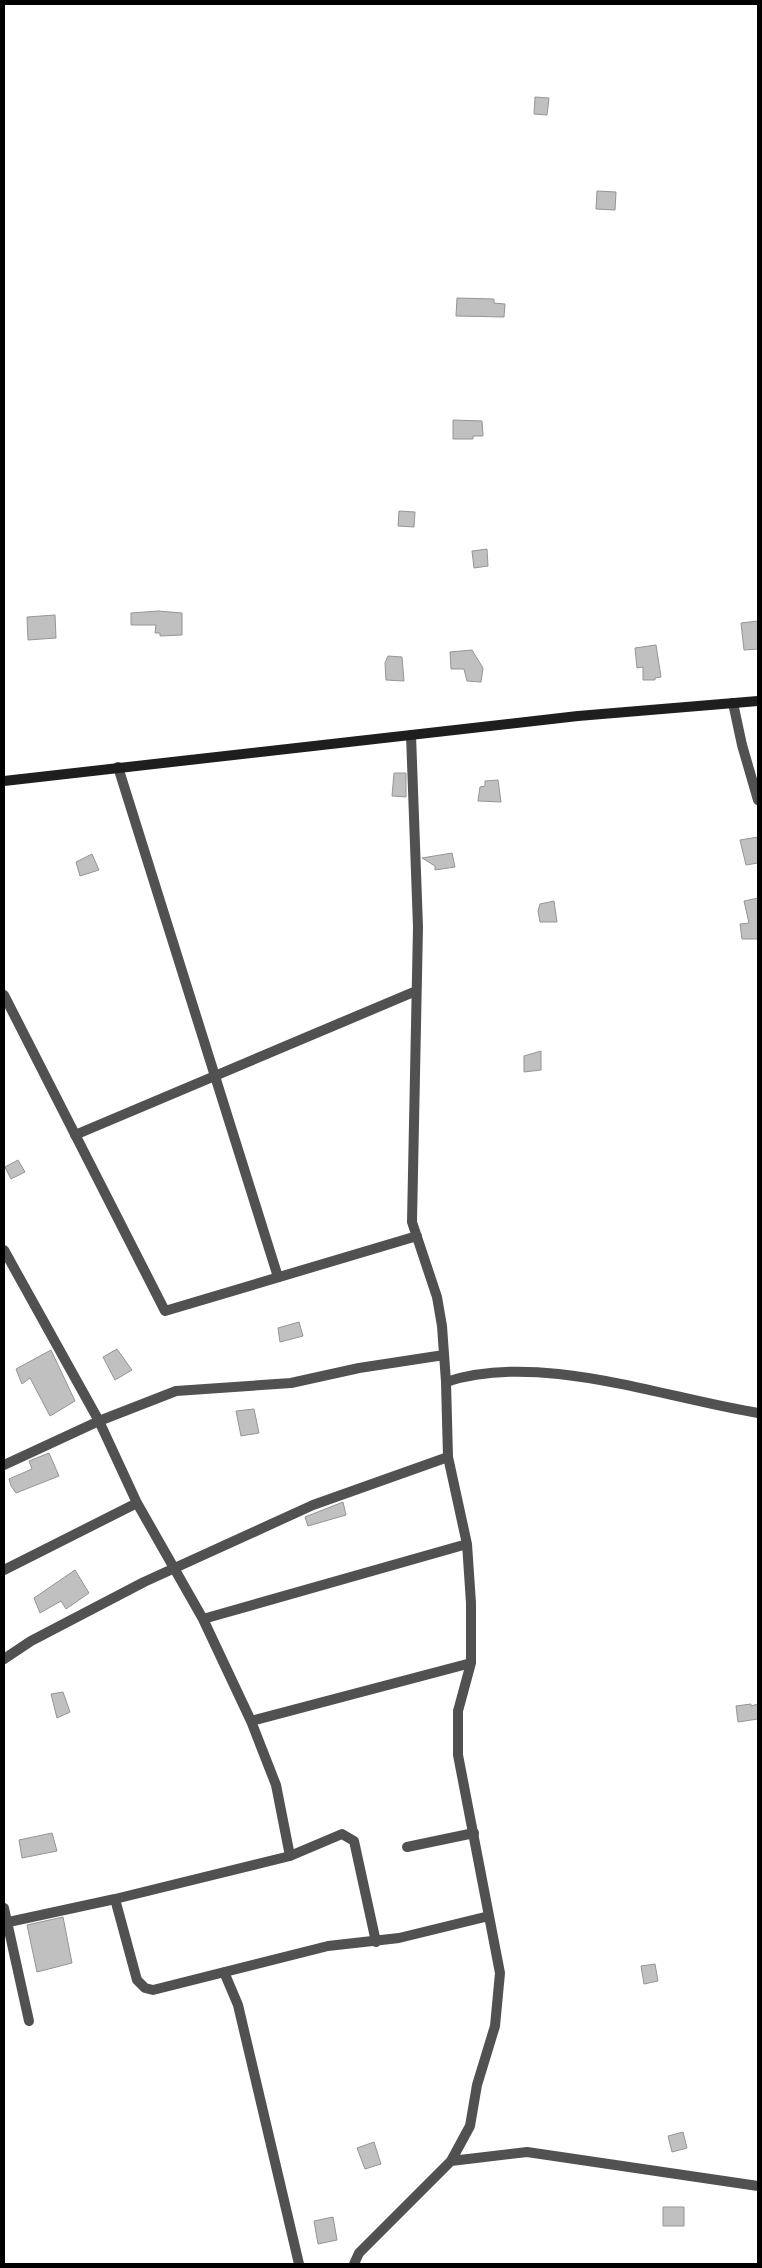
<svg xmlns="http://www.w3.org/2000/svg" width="762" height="2268" font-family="'Fira Sans',sans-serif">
<rect width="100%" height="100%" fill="#fff"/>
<path fill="#c0c0c0" stroke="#959595" d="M 535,97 L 549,98 L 547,115 L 534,114 Z
M 597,191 L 616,192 L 615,210 L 596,209 Z
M 457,298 L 494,299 L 494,303 L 505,304 L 504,317 L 456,316 Z
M 453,420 L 482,421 L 483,436 L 473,436 L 473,439 L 453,439 Z
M 399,511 L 415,512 L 414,527 L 398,526 Z
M 487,549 L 488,566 L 474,568 L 472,551 Z
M 158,611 L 182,613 L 182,635 L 160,636 L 160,633 L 155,633 L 156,625 L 131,625 L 131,613 Z
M 55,615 L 56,638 L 28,640 L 27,617 Z
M 758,621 L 758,649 L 744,650 L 741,623 Z
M 656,645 L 661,677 L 655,678 L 655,680 L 643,680 L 643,667 L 637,668 L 635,648 Z
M 472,650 L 483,668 L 481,682 L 467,681 L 464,669 L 451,669 L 450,652 Z
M 388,656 L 402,657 L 404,681 L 386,680 L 385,663 Z
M 394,773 L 406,773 L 406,797 L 392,796 Z
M 498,780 L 501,802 L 478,801 L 480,787 L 485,786 L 485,781 Z
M 758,837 L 758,863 L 746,865 L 740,840 Z
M 452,853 L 455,867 L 435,870 L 435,866 L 422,858 Z
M 92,854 L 99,870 L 80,876 L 76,862 Z
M 758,898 L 758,939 L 742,939 L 740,924 L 749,923 L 744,901 Z
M 554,901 L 557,922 L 540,922 L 538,911 L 540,904 Z
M 541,1051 L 541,1070 L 524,1072 L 524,1056 Z
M 18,1160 L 25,1172 L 11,1179 L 5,1167 Z
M 299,1322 L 303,1336 L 280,1342 L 278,1328 Z
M 117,1349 L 132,1370 L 115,1380 L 103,1357 Z
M 51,1350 L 75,1401 L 50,1416 L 30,1378 L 22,1384 L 16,1369 Z
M 254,1409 L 259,1433 L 241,1436 L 236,1411 Z
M 49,1453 L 59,1476 L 16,1493 L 11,1486 L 9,1479 L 32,1469 L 29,1461 Z
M 343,1502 L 346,1515 L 308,1526 L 305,1517 Z
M 75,1570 L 89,1593 L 66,1609 L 61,1601 L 40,1613 L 34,1598 Z
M 63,1692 L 70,1712 L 57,1718 L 51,1694 Z
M 751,1704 L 751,1706 L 758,1704 L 758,1719 L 738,1722 L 736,1706 Z
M 52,1833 L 57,1851 L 22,1858 L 19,1840 Z
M 63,1917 L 72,1963 L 37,1972 L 27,1925 Z
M 655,1964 L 658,1981 L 644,1984 L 641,1966 Z
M 683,2132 L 687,2148 L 672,2152 L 668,2136 Z
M 374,2142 L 381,2164 L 365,2169 L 357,2148 Z
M 663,2207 L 684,2207 L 684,2226 L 663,2226 Z
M 333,2217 L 337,2240 L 318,2244 L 314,2221 Z"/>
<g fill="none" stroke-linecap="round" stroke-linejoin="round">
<path stroke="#515151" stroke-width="10" d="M 407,1847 L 474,1833"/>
<path stroke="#515151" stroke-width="10" d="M 733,703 L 742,745 L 758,800
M 411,735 L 418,927 L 412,1222 L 437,1297 L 442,1326 L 446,1382 C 538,1351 664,1398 758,1413
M 118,767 L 278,1277
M 4,995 L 165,1311 L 417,1236
M 75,1135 L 416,991
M 4,1250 L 99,1421 L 137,1503 L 203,1619 L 251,1721 L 276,1785 L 290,1856
M 446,1382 L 448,1457 L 467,1544 L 471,1603 L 471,1663 L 458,1711 L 458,1755 L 500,1973 L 495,2026 L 477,2085 L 470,2126 L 451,2161
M 4,1465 L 99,1421 L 176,1391 L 291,1383 L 359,1368 L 444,1355
M 4,1570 L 137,1503
M 203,1619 L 467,1544
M 4,1659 L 31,1641 L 144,1582 L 313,1505 L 448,1457
M 251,1721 L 471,1663
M 115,1899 L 137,1980 L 145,1988 L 153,1990 L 328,1946 L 399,1938 L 489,1916
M 4,1908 L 29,2021
M 4,1923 L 115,1899 L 290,1856 L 342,1834 L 354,1841 L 376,1942
M 224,1972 L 238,2005 L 299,2264
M 354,2264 L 359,2253 L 451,2161 L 527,2152 L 758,2186"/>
<path stroke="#1e1e1e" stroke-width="10" d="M 4,781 L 578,716 L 758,701"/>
</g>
<rect width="762" height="2268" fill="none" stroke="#000000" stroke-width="10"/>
</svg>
